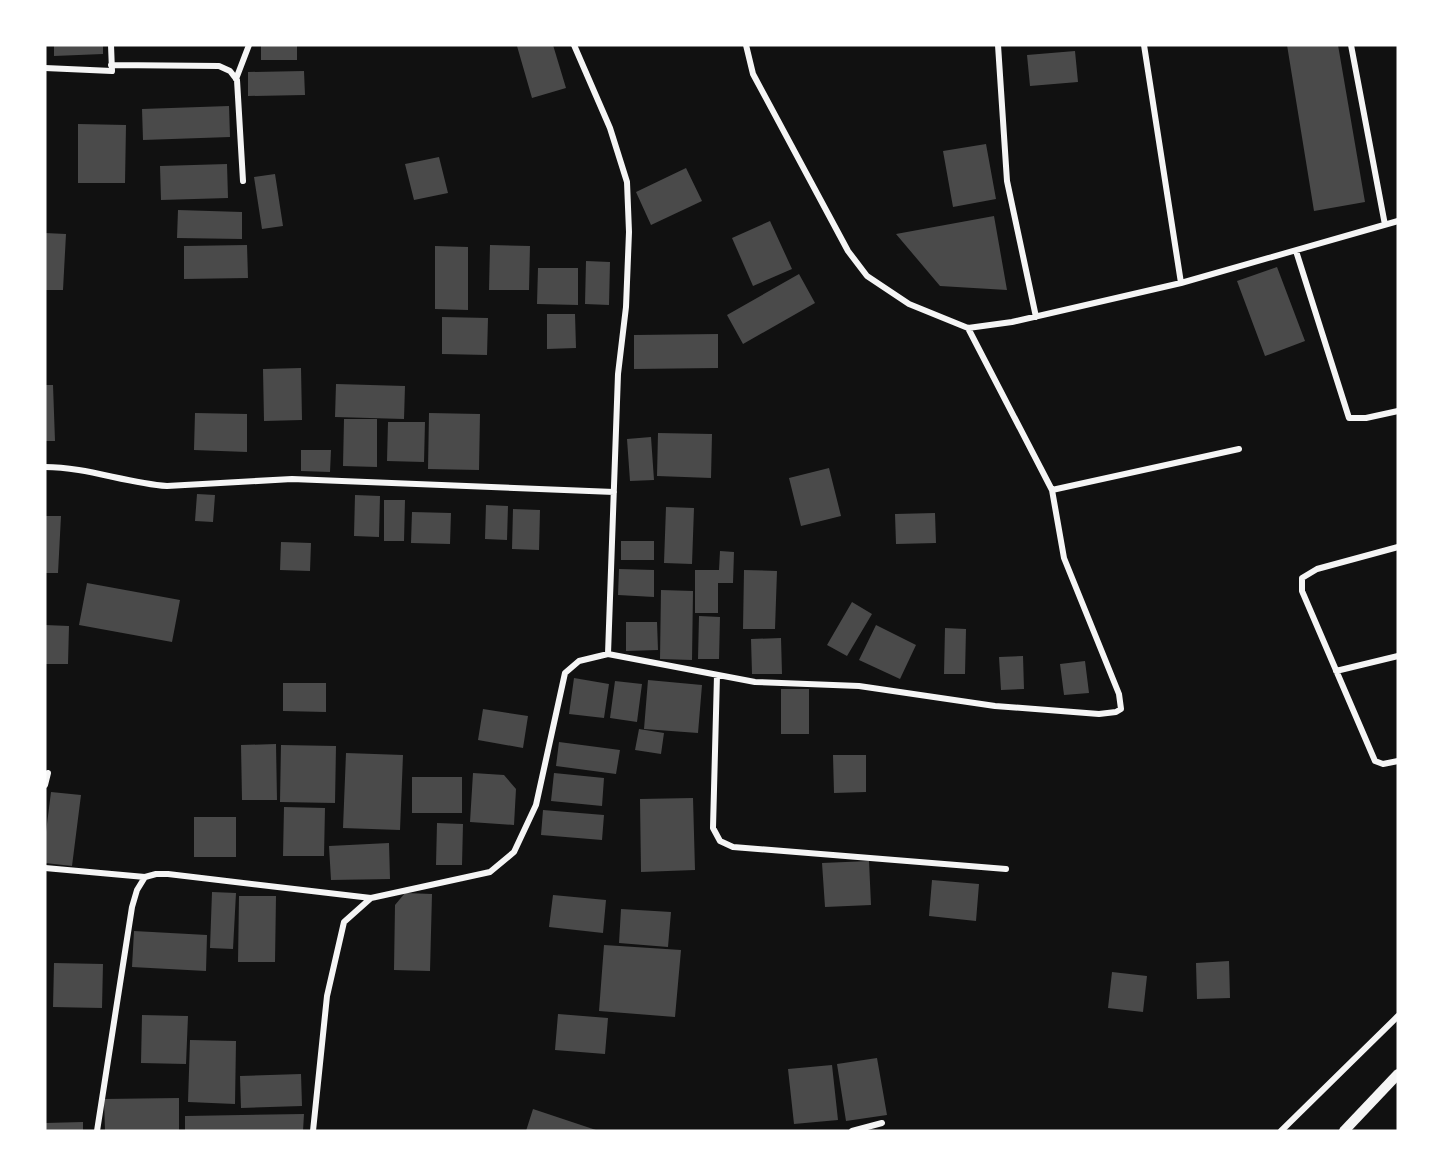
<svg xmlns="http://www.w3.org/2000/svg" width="1443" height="1176" font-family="'Titillium Web',sans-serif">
<rect width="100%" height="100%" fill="#111"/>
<path fill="#4a4a4a" d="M 54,45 L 103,45 L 103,54 L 54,56 Z
M 261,45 L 297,45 L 297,60 L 261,60 Z
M 521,45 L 553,45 L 566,88 L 532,98 L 517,46 Z
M 1287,45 L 1338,45 L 1365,202 L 1314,211 Z
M 1075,51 L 1078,82 L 1030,86 L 1027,55 Z
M 304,71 L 305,95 L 248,96 L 248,72 Z
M 229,106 L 230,137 L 143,140 L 142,109 Z
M 78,124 L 126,125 L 125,183 L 78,183 Z
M 986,144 L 996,199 L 953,207 L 943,151 Z
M 439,157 L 448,193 L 414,200 L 405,164 Z
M 227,164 L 228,198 L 161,200 L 160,166 Z
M 686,168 L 702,201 L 651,225 L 636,192 Z
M 275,174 L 283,226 L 262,229 L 254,177 Z
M 178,210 L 242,212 L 242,239 L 177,238 Z
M 994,216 L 1007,290 L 940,286 L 896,234 Z
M 770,221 L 792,269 L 753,286 L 732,238 Z
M 45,233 L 66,234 L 63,290 L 45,290 Z
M 247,245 L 248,278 L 184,279 L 184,246 Z
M 490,245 L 530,246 L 529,290 L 489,290 Z
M 435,246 L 468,247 L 468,310 L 435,309 Z
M 586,261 L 610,262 L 609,305 L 585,304 Z
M 1277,267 L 1305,341 L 1265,356 L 1237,281 Z
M 538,268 L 578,268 L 578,305 L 537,304 Z
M 799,274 L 815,303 L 743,344 L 727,315 Z
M 547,314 L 575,314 L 576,348 L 547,349 Z
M 442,317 L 488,318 L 487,355 L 442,354 Z
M 718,334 L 718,368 L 634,369 L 634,335 Z
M 301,368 L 302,420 L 264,421 L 263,369 Z
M 336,384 L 405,386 L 404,419 L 335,417 Z
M 45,385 L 53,385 L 55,441 L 45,441 Z
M 195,413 L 247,414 L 247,452 L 194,450 Z
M 429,413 L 480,414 L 479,470 L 428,469 Z
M 344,419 L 377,419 L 377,467 L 343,466 Z
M 388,422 L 425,422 L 424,462 L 387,461 Z
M 658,433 L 712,434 L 711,478 L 657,476 Z
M 651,437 L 654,480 L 630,481 L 627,439 Z
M 301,450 L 331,450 L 330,472 L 301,471 Z
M 829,468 L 841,516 L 801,526 L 789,478 Z
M 197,494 L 215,495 L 213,522 L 195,521 Z
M 355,495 L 380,496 L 379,537 L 354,536 Z
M 384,500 L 405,500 L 404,541 L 384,541 Z
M 486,505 L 508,506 L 507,540 L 485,539 Z
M 666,507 L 694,508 L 692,564 L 664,563 Z
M 513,509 L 540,510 L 539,550 L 512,549 Z
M 412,512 L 451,513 L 450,544 L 411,543 Z
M 935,513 L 936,543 L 896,544 L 895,514 Z
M 45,516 L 61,516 L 58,573 L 45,573 Z
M 621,541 L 654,541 L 654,560 L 621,560 Z
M 281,542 L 311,543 L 310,571 L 280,570 Z
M 720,551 L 734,552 L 733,583 L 718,583 L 718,613 L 695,613 L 695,570 L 719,570 Z
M 619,569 L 654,570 L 654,597 L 618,595 Z
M 744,570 L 777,571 L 775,629 L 743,629 Z
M 87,583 L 180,600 L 172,642 L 79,625 Z
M 661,590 L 693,591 L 692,660 L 660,659 Z
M 852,602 L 872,614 L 847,656 L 827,645 Z
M 699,616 L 720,617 L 719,659 L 698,659 Z
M 626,622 L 657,622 L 658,650 L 626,651 Z
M 45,625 L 69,626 L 68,664 L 45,664 Z
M 876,625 L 916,645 L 900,679 L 859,660 Z
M 945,628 L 966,629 L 965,674 L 944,674 Z
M 781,638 L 782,674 L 752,674 L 751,639 Z
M 1023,656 L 1024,689 L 1001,690 L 999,657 Z
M 1085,661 L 1089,693 L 1064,695 L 1060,664 Z
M 574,678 L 609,684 L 604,718 L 569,714 Z
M 648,680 L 702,685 L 698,733 L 644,729 Z
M 615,681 L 642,684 L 637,722 L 610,718 Z
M 283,683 L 326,683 L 326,712 L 283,711 Z
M 781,689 L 809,689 L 809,734 L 781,734 Z
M 483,709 L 528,716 L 523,748 L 478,740 Z
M 639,729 L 664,733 L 661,754 L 635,750 Z
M 559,742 L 620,750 L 616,774 L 556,766 Z
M 276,744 L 277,800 L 242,800 L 241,745 Z
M 281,745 L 336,746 L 335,803 L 280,802 Z
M 346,753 L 403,755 L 400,830 L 343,828 Z
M 833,755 L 866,755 L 866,792 L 834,793 Z
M 473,773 L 504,775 L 516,789 L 514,825 L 470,822 Z
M 554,773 L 604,778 L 602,806 L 551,801 Z
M 412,777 L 462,777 L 462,813 L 412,813 Z
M 51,792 L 81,795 L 72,866 L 45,863 L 45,840 Z
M 693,798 L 695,870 L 641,872 L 640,799 Z
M 284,807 L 325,808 L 324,856 L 283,856 Z
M 543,810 L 604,815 L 602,840 L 541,835 Z
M 194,817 L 236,817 L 236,857 L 194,857 Z
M 437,823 L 463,824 L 462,865 L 436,865 Z
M 389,843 L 390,879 L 331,880 L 329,846 Z
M 869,861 L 871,905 L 825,907 L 822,863 Z
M 932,880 L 979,884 L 976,921 L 929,916 Z
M 212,892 L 236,893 L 233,949 L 210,948 Z
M 405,893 L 432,894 L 430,971 L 394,970 L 395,905 Z
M 553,895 L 606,900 L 603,933 L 549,927 Z
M 239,896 L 276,896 L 275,962 L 238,962 Z
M 621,909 L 671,912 L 668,947 L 619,943 Z
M 134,931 L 207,935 L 206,971 L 132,967 Z
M 604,945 L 681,950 L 675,1017 L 599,1011 Z
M 1229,961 L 1230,998 L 1197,999 L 1196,963 Z
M 54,963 L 103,964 L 102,1008 L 53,1007 Z
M 1112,972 L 1147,976 L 1143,1012 L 1108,1008 Z
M 558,1014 L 608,1018 L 605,1054 L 555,1050 Z
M 142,1015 L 188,1016 L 186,1064 L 141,1063 Z
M 190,1040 L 236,1041 L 235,1104 L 188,1102 Z
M 877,1058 L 887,1115 L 846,1121 L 837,1064 Z
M 832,1065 L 838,1120 L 794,1124 L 788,1069 Z
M 301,1074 L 302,1106 L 241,1108 L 240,1076 Z
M 179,1098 L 179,1131 L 105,1131 L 104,1099 Z
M 533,1109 L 599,1131 L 526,1131 Z
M 304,1114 L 303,1131 L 185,1131 L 185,1116 Z
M 83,1122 L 83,1131 L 45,1131 L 45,1123 Z"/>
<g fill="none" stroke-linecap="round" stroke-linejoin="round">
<path stroke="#f5f5f5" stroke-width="6" d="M 746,45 L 753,74 L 848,251 L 867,276 L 909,304 L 968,328 L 1012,322 L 1181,283 L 1398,221
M 998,45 L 1007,181 L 1036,317
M 1144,45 L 1181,283
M 1351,45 L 1385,225
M 111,65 L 219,66 L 230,71 L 237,80 L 243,181
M 45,68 L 112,71 L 111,45
M 236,79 L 249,45
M 1296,251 L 1349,418 L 1366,418 L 1398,411
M 45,467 C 86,467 126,483 167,486 L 292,479 L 614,492
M 1052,490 L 1239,449
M 1398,547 L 1317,569 L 1302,578 L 1302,591 L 1375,761 L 1383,764 L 1398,761
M 608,654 L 755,682 L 859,686 L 995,706 L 1099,714 L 1116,712 L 1121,709 L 1119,694 L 1064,558 L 1052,490 L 968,328
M 1336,671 L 1398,656
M 717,675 L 713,828 L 720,841 L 733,847 L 1006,869
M 45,785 L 48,773
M 45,868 L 145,877
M 97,1131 L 132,907 L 137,890 L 145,877 L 156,874 L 168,874 L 371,898
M 313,1131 L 327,996 L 344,922 L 371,898 L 490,872 L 514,852 L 536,805 L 565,673 L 579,661 L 608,654 L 618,374 L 626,307 L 629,232 L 627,182 L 610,128 L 574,45
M 852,1131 L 882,1123
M 1281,1131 L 1398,1016"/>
<path stroke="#f5f5f5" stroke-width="10" d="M 1344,1131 L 1398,1074"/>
</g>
<rect width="1443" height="1176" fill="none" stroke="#ffffff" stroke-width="93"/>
</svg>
